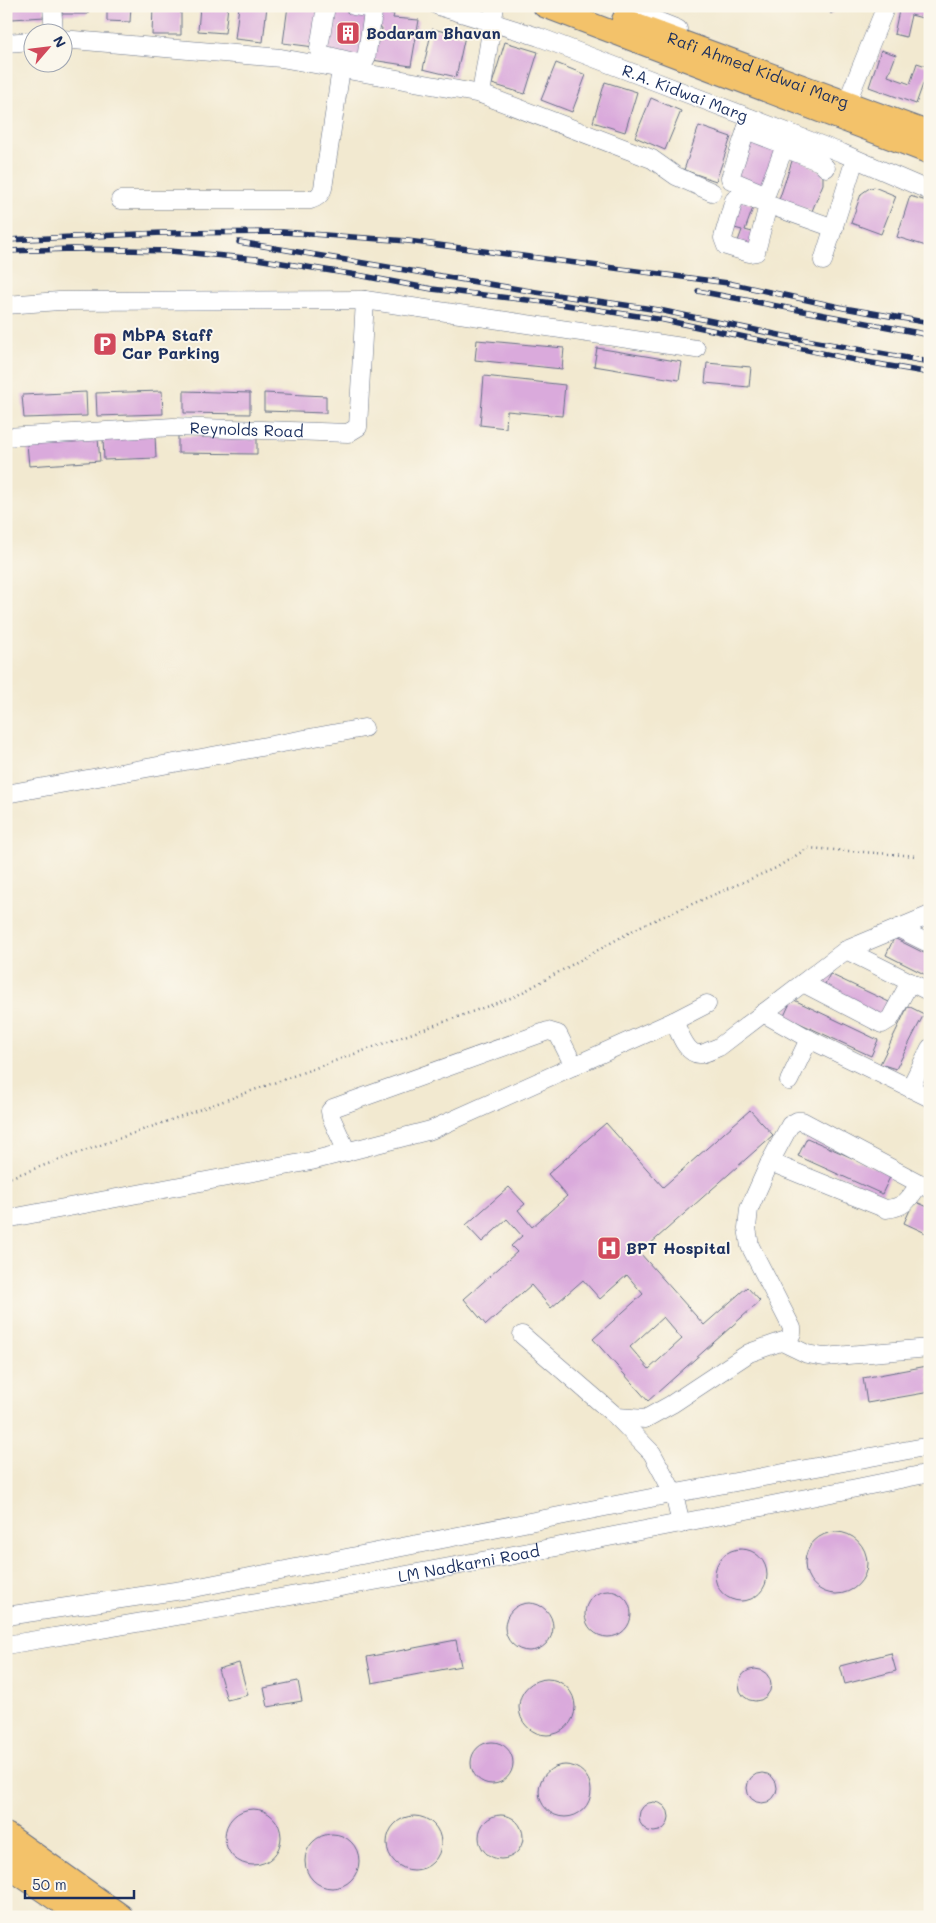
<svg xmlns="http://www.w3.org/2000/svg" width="936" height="1923" font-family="Mali,sans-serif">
<rect width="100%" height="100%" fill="#fbf7ec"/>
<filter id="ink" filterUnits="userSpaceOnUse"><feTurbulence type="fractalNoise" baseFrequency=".02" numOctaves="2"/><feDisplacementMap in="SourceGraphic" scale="10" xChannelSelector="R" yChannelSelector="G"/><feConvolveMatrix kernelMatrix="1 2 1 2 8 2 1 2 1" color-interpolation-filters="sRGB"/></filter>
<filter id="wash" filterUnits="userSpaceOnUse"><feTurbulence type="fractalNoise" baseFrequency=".0096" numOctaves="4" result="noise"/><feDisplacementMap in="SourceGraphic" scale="20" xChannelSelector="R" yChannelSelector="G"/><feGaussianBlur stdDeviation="1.12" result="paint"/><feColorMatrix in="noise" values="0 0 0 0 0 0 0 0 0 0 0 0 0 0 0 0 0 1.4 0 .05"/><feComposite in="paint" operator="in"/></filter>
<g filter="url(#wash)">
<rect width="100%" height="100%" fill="#f2e9d0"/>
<g id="blocks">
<path fill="#daaadc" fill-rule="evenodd" d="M 11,6 L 44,6 L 45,17 L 12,19 Z
M 63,6 L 88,6 L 88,14 L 62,14 Z
M 107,6 L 131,6 L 130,22 L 107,21 Z
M 153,6 L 181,6 L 181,35 L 152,35 Z
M 200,6 L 228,6 L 225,33 L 198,31 Z
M 239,6 L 267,6 L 263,42 L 235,39 Z
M 288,6 L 320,6 L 314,47 L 283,43 Z
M 334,6 L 372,15 L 362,59 L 324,51 Z
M 824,6 L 840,6 L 831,14 Z
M 900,6 L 930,6 L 930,20 L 911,15 L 906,37 L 894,34 Z
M 380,12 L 394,14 L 393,18 L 419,20 L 411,66 L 372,60 L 374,46 L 377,47 L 378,41 L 375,41 L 376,34 L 381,34 L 382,28 L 377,27 Z
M 432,29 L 465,36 L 456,77 L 423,69 Z
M 505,42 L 538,52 L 525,94 L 492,84 Z
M 881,50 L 896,55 L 888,76 L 910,84 L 917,63 L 929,67 L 916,104 L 869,87 Z
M 556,63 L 586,75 L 572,112 L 541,100 Z
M 605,82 L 637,92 L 625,132 L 593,122 Z
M 651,98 L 681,111 L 665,150 L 635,137 Z
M 699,126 L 731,137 L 716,181 L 684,170 Z
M 750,134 L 781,146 L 763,191 L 732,178 Z
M 794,155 L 823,173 L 823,184 L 812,211 L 779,200 Z
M 874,187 L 896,196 L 881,234 L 851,223 L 861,194 L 868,189 Z
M 910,196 L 930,202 L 930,233 L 926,246 L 897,237 Z
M 740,200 L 754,205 L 745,230 L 759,234 L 754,250 L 737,244 L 742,230 L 731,227 Z
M 477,340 L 564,348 L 562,369 L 475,360 Z
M 597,348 L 682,362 L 679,380 L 594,366 Z
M 707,363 L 751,367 L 749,387 L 705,383 Z
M 484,376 L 565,385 L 562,416 L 507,411 L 506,428 L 480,425 Z
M 162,391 L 163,414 L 97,416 L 96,393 Z
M 184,391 L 250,393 L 250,414 L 184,413 Z
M 86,392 L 87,416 L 24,418 L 22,395 Z
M 264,393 L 326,396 L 326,413 L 264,411 Z
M 155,435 L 156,458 L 104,460 L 103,438 Z
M 178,436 L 257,438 L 257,454 L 178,453 Z
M 98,439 L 100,461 L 29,466 L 27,444 Z
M 894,938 L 930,956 L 930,977 L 886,955 Z
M 830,974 L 889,1002 L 882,1018 L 822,990 Z
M 792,999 L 878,1040 L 871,1056 L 784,1016 Z
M 908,1006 L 924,1014 L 896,1069 L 880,1064 Z
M 750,1110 L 773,1135 L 640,1253 L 704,1325 L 747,1287 L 760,1301 L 648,1401 L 593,1339 L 643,1294 L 627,1275 L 600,1299 L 583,1280 L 551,1308 L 531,1285 L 486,1325 L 464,1299 L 517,1252 L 511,1246 L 522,1236 L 507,1219 L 482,1242 L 466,1225 L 509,1187 L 525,1204 L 518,1210 L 532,1227 L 567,1196 L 548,1174 L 606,1123 L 663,1187 ZM 663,1317 L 682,1339 L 649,1369 L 630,1347 Z
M 807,1138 L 891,1175 L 882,1194 L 798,1156 Z
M 914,1201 L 930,1208 L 930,1235 L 904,1223 Z
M 927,1366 L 930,1392 L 867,1403 L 863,1378 Z
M805 1563a31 31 0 1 1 62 0a31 31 0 1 1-62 0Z
M715 1575a26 26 0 1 1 52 0a26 26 0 1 1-52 0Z
M585 1614a23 23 0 1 1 46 0a23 23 0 1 1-46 0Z
M505 1627a24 24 0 1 1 48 0a24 24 0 1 1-48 0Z
M 456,1640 L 461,1666 L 372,1683 L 367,1657 Z
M 891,1653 L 896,1671 L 845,1684 L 840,1666 Z
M 239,1663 L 248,1695 L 227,1700 L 218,1669 Z
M739 1685a16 16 0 1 1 32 0a16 16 0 1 1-32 0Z
M519 1707a28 28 0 1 1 56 0a28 28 0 1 1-56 0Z
M 298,1681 L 302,1701 L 268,1707 L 264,1688 Z
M471 1763a21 21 0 1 1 42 0a21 21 0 1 1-42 0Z
M539 1791a26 26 0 1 1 52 0a26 26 0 1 1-52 0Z
M747 1788a15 15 0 1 1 30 0a15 15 0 1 1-30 0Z
M639 1817a15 15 0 1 1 30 0a15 15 0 1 1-30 0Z
M225 1837a28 28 0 1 1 56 0a28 28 0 1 1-56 0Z
M479 1837a22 22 0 1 1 44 0a22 22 0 1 1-44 0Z
M387 1843a27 27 0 1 1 54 0a27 27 0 1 1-54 0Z
M305 1861a27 27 0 1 1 54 0a27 27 0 1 1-54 0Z"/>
</g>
</g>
<g filter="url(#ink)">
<use href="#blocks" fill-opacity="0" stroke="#667086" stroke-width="1"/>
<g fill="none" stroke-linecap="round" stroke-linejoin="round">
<g stroke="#667086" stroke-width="19">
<g id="minor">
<path d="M 52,6 L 54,32"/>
<path d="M 326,6 L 319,48 L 321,54 L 358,63 L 364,62 L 366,59 L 374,6"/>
<path d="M 354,6 L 374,9"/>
<path id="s1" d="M 438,6 L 539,37 L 842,153 L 930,191"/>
<path d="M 620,6 L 678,29"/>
<path d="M 62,39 L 281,58 L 481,94 L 652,159 L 676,176 L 712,192"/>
<path d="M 6,43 L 32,41"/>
<path d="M 851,92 L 886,6"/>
<path d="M 481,94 L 495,6"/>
<path d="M 750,118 L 730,178 L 731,180 L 762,193 L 767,192 L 790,133"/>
<path d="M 746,130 L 785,145"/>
<path d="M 792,151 L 820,162 L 826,168"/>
<path d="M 120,200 L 310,200 C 317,198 321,195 323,188 L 341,69"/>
<path d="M 768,205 L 756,252 L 749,253 L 726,246 L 723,238 L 734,200 L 741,195 L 834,228"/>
<path d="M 823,261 L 855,159"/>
<path d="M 6,305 L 59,301 L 365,300 L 696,349"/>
<path id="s2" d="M 6,437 L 173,427 L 348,433 L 358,427 L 365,300"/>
<path d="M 6,794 L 364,728"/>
<path d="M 898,928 L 930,944"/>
<path d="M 846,950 L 930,992"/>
<path d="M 803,983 L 882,1024 L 890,1019 L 910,982"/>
<path d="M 763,1013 L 809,1039 L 930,1098"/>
<path d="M 674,1021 C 679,1031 686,1055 700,1054 C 707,1053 713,1049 719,1047 L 846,950 L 930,915"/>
<path d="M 789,1081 L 809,1039"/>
<path d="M 910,1088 L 930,1048"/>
<path d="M 347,1152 L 331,1117 L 330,1111 L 333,1108 L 548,1031 L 558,1034 L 574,1066"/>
<path d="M 770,1162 L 886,1209 C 906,1207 909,1199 920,1183"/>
<path d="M 6,1219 L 311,1161 L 431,1130 L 674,1021 L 707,1004"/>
<path d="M 522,1335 L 617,1417 L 645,1419 L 672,1404 L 749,1353 L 789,1339 L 792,1333 L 792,1328 L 750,1246 L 747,1228 L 749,1209 L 770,1162 L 790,1125 L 797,1121 L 802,1121 L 930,1189"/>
<path d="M 782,1342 L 807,1354 L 824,1357 L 930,1348"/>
<path d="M 617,1417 L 652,1453 L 674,1494 L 681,1524"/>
<path d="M 6,1616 L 189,1589 L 671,1494 L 930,1446"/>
<path id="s3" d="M 6,1645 C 315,1594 623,1536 930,1473"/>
</g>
</g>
<g stroke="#667086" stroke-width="24">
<g id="major">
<path d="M 544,6 L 930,153"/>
<path id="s4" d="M 623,20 L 930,133"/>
</g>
</g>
<g stroke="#667086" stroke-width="28">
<path id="highway" d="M 6,1836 L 120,1917
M 6,1863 L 85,1917"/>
</g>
<path stroke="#667086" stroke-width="2.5" stroke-dasharray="1 4" stroke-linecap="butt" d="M 6,1179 L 516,996 L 641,926 L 776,868 L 808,848 L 917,856"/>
<use href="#minor" stroke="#fff" stroke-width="18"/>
<use href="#major" stroke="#f3c26a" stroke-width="22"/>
<use href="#highway" stroke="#f3c26a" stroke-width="26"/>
<g stroke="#1b2f5e" stroke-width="5.5">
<path id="rail" d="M 6,240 L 162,233 L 283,232 L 408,241 L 728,283 L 844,308 L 930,323
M 239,242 L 536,292 L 659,310 L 784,336 L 930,362
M 6,251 L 73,249 L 170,251 L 257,259 L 363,276 L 432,289 L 553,303 L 664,320 L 855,360 L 930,373
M 698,291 L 930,335"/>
</g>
<use href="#rail" stroke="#fbf7ec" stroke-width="4" stroke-dasharray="11" stroke-linecap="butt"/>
</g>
</g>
<defs>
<g id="building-square" transform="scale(1.25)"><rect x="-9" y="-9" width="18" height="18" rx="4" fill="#d1495b" stroke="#fbf7ec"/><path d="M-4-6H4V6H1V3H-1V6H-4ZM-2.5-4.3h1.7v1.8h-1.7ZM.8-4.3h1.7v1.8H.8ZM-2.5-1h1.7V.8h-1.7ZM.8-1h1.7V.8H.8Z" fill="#fff"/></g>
<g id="parking-square" transform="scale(1.25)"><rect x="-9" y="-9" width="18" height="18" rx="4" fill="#d1495b" stroke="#fbf7ec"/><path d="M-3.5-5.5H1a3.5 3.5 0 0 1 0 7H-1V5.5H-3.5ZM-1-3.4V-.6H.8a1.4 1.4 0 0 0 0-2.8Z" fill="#fff"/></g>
<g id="hospital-square" transform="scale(1.25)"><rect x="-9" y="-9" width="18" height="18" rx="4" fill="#d1495b" stroke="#fbf7ec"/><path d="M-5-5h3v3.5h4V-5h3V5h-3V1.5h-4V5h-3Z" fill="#fff"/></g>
</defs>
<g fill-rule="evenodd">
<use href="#building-square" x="348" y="33"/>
<use href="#parking-square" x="105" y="344"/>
<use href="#hospital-square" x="609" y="1248"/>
</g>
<g text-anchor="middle" stroke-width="4" stroke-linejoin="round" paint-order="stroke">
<g font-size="16" font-weight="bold" fill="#1b2f5e" stroke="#fbf7ec" text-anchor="start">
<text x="366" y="39">Bodaram Bhavan</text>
<text x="122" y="341">MbPA Staff<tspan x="122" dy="18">Car Parking</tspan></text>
<text x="626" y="1254">BPT Hospital</text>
</g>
<g font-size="16" fill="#1b2f5e" stroke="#fbf7ec">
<text dy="6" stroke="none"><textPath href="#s4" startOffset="144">Rafi Ahmed Kidwai Marg</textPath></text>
<text dy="6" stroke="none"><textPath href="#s1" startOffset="262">R.A. Kidwai Marg</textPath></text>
<text dy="6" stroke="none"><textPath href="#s2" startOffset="241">Reynolds Road</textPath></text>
<text dy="6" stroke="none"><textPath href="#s3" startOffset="470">LM Nadkarni Road</textPath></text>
</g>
</g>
<rect width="936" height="1923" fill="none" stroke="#fbf7ec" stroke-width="25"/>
<g transform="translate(48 48) rotate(62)"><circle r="24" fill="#fbf7ec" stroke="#a1a7b3"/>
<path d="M0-4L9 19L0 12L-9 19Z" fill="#d1495b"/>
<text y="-8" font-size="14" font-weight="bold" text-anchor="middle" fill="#1b2f5e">N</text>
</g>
<path d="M25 1890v8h109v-8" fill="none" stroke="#1b2f5e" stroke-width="2.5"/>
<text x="32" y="1890" font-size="15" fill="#1b2f5e" stroke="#fbf7ec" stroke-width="4" paint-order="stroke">50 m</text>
</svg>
